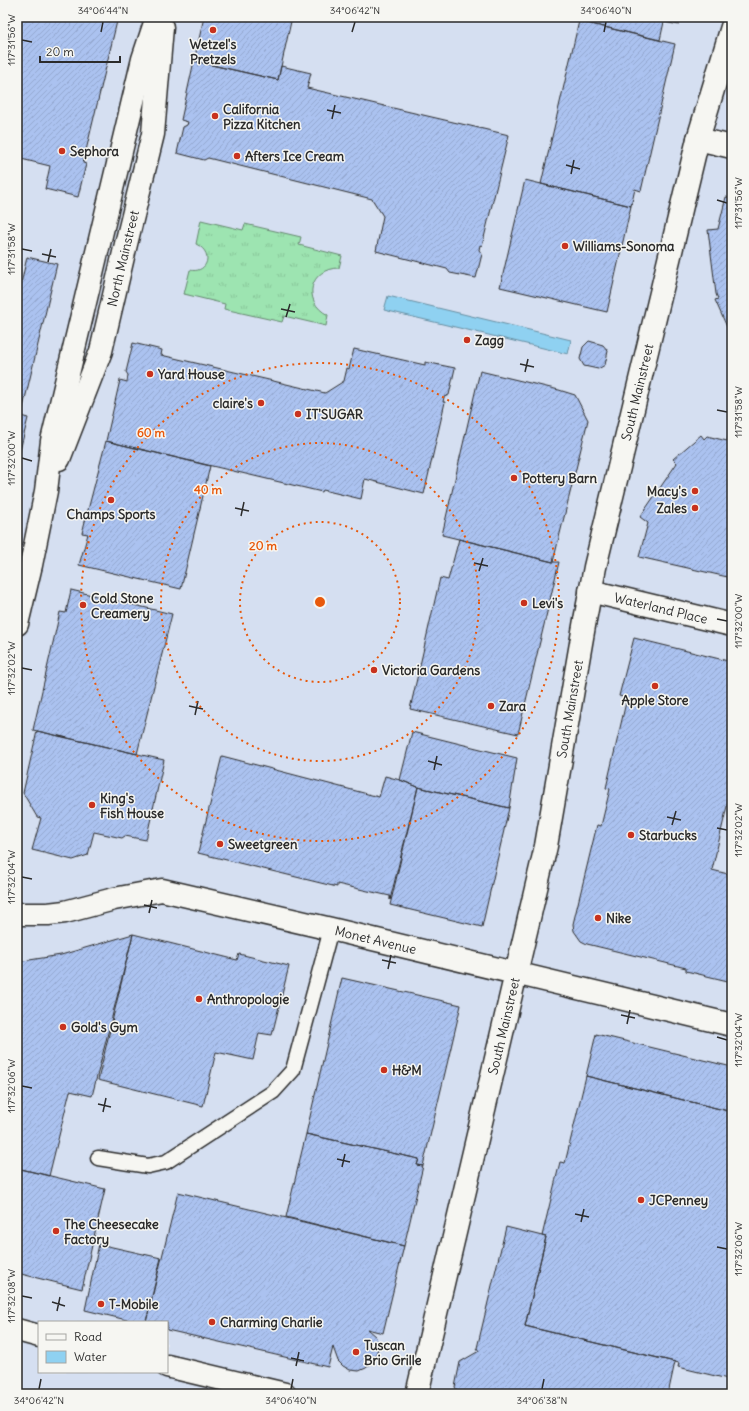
<svg xmlns="http://www.w3.org/2000/svg" width="749" height="1411" font-family="Delius,sans-serif">
<defs>
<pattern id="grass-tufts" width="24" height="20" patternUnits="userSpaceOnUse"><rect width="24" height="20" fill="#9de4b1"/><path d="M3 7l-1-3M5 7V3M7 7l1-3M15 17l-1-3M17 17v-4M19 17l1-3" fill="none" stroke="#87c498"/></pattern>
<pattern id="building-hatch" width="6" height="6" patternUnits="userSpaceOnUse"><rect width="6" height="6" fill="#abc2f0"/><path d="M-1 1l2-2M0 6l6-6M5 7l2-2" fill="none" stroke="#93a7ce"/></pattern>
</defs>
<rect width="100%" height="100%" fill="#e7ecf2"/>
<filter id="ink" filterUnits="userSpaceOnUse"><feTurbulence type="fractalNoise" baseFrequency=".025" numOctaves="2"/><feDisplacementMap in="SourceGraphic" scale="8" xChannelSelector="R" yChannelSelector="G"/><feConvolveMatrix kernelMatrix="1 2 1 2 8 2 1 2 1" color-interpolation-filters="sRGB"/></filter>
<g filter="url(#ink)">
<path fill="#d5dff1" fill-rule="evenodd" d="M 17,17 L 732,17 L 732,1394 L 17,1394 ZM 39,1322 L 167,1322 L 167,1372 L 39,1372 Z"/>
<path fill="url(#grass-tufts)" stroke="#64886e" d="M 201,220 L 243,230 L 245,224 L 301,237 L 299,245 L 342,256 L 339,268 C 310,268 301,301 328,315 L 326,326 L 284,316 L 282,322 L 224,309 L 225,304 L 184,294 L 190,270 C 207,274 215,253 196,244 Z"/>
<path fill="#8fd1f1" stroke="#678fa2" d="M 388,296 L 571,340 L 568,354 L 384,310 Z"/>
<path fill="url(#building-hatch)" stroke="#2b2b2b" d="M 17,17 L 118,17 L 83,163 L 86,164 L 78,197 L 45,189 L 50,166 L 17,158 Z
M 204,17 L 292,17 L 278,80 L 194,61 Z
M 589,17 L 681,17 L 679,25 L 664,22 L 660,40 L 587,23 Z
M 579,21 L 675,44 L 641,191 L 635,189 L 631,206 L 541,184 Z
M 194,61 L 278,80 L 281,66 L 311,73 L 307,88 L 509,135 L 482,246 L 480,245 L 479,250 L 482,254 L 476,278 L 450,273 L 447,269 L 376,251 L 383,216 L 372,199 L 208,158 L 204,160 L 177,153 L 183,127 L 187,125 L 188,122 L 181,120 Z
M 525,180 L 631,206 L 607,312 L 500,287 Z
M 726,197 L 732,198 L 732,331 L 730,326 L 727,327 L 715,300 L 718,299 L 716,294 L 708,230 L 718,229 Z
M 27,257 L 57,264 L 21,416 L 17,415 L 17,283 L 21,284 Z
M 589,341 L 603,345 L 608,351 L 605,365 L 598,369 L 584,366 L 580,359 L 583,347 Z
M 133,343 L 162,350 L 161,355 L 325,393 L 344,381 L 347,368 L 349,369 L 354,349 L 425,365 L 425,362 L 455,368 L 449,395 L 444,397 L 443,402 L 445,402 L 424,494 L 365,479 L 361,499 L 323,490 L 322,492 L 106,441 L 120,380 L 127,382 L 128,375 L 126,372 Z
M 480,371 L 559,390 L 575,395 L 588,420 L 553,562 L 442,535 Z
M 17,415 L 28,418 L 17,463 Z
M 701,435 L 704,439 L 707,436 L 727,441 L 729,435 L 732,436 L 732,578 L 639,557 L 648,523 L 640,517 L 677,463 L 673,459 Z
M 106,441 L 210,466 L 181,589 L 79,565 L 88,534 L 82,533 Z
M 459,539 L 553,562 L 559,562 L 518,734 L 410,709 L 440,578 L 448,580 Z
M 71,590 L 172,614 L 137,754 L 33,730 L 60,612 L 66,613 Z
M 634,638 L 732,662 L 732,785 L 712,870 L 732,875 L 732,982 L 686,971 L 686,968 L 587,944 L 581,941 L 574,931 L 573,924 L 597,825 L 601,826 L 610,789 L 606,788 L 627,698 L 619,696 Z
M 37,731 L 164,760 L 146,840 L 125,836 L 122,838 L 94,832 L 88,855 L 73,860 L 32,850 L 41,818 L 37,817 L 23,793 Z
M 412,732 L 517,758 L 509,808 L 418,787 L 400,780 Z
M 222,756 L 379,797 L 385,776 L 400,780 L 418,787 L 390,900 L 390,896 L 337,884 L 337,887 L 198,853 Z
M 418,787 L 509,808 L 482,927 L 390,905 Z
M 133,934 L 237,960 L 239,954 L 289,966 L 272,1035 L 259,1033 L 253,1060 L 216,1052 L 203,1106 L 98,1080 Z
M 133,934 L 92,1096 L 70,1091 L 49,1176 L 17,1168 L 17,962 L 61,955 Z
M 342,978 L 461,1005 L 423,1166 L 417,1165 L 419,1159 L 306,1134 Z
M 596,1034 L 732,1067 L 732,1112 L 586,1076 Z
M 586,1076 L 732,1112 L 732,1380 L 678,1367 L 679,1363 L 525,1326 L 546,1237 L 542,1236 L 560,1162 L 565,1163 Z
M 306,1134 L 419,1159 L 417,1165 L 423,1166 L 404,1246 L 286,1217 Z
M 17,1168 L 105,1189 L 82,1289 L 17,1273 Z
M 178,1192 L 404,1246 L 383,1333 L 367,1329 L 376,1337 L 378,1344 L 377,1353 L 373,1362 L 366,1368 L 359,1371 L 350,1370 L 343,1366 L 338,1361 L 333,1347 L 328,1367 L 167,1330 L 167,1322 L 146,1322 Z
M 506,1227 L 546,1237 L 525,1326 L 675,1362 L 668,1394 L 459,1394 L 455,1387 L 460,1362 L 479,1351 L 477,1348 Z
M 99,1244 L 161,1258 L 146,1322 L 135,1322 L 85,1310 Z"/>
<g fill="none" stroke-linecap="round" stroke-linejoin="round">
<g stroke="#2b2b2b" stroke-width="17">
<path id="service" d="M 98,1158 L 148,1166 L 166,1162 L 273,1092 L 293,1070 L 331,929"/>
</g>
<g stroke="#2b2b2b" stroke-width="25">
<g id="minor">
<path d="M 698,139 L 732,147"/>
<path id="s1" d="M 59,459 L 101,351 L 126,244 L 153,134 L 162,27"/>
<path id="s2" d="M 590,591 L 732,625"/>
<path d="M 17,624 L 31,565 L 46,491 L 52,441 L 143,59 L 157,17"/>
<path id="s3" d="M 17,914 L 48,914 L 65,912 L 114,899 L 162,890 L 331,929 L 732,1025"/>
<path d="M 17,1330 L 39,1336"/>
<path d="M 167,1366 L 285,1394"/>
<path id="s4" d="M 417,1394 L 546,846 L 585,620 L 595,567 L 698,139 L 732,27"/>
</g>
</g>
<use href="#service" stroke="#f6f6f2" stroke-width="14"/>
<use href="#minor" stroke="#f6f6f2" stroke-width="22"/>
</g>
</g>
<path fill="none" stroke="#2b2b2b" stroke-width="1.5" d="M 101,32 L 103,22M 352,32 L 355,22M 604,32 L 606,22M 22,40 L 32,42M 327,110 L 341,113M 332,119 L 335,105M 566,165 L 580,169M 571,174 L 574,160M 717,200 L 727,203M 22,249 L 32,251M 42,254 L 56,257M 48,262 L 51,249M 281,309 L 295,312M 286,317 L 290,304M 520,364 L 534,367M 525,372 L 528,359M 717,410 L 727,412M 22,458 L 32,461M 235,508 L 249,511M 241,516 L 244,502M 474,563 L 488,566M 479,571 L 483,558M 717,619 L 727,621M 22,668 L 32,670M 189,706 L 203,709M 195,715 L 198,701M 428,761 L 442,765M 434,770 L 437,756M 667,817 L 681,820M 672,825 L 676,811M 717,828 L 727,830M 22,877 L 32,879M 144,905 L 157,908M 149,913 L 152,900M 382,960 L 396,963M 388,969 L 391,955M 621,1015 L 635,1018M 627,1024 L 630,1010M 717,1037 L 727,1040M 22,1086 L 32,1088M 98,1104 L 111,1107M 103,1112 L 106,1098M 337,1159 L 350,1162M 342,1167 L 345,1154M 575,1214 L 589,1217M 581,1222 L 584,1209M 717,1247 L 727,1249M 22,1296 L 32,1298M 52,1302 L 65,1306M 57,1311 L 60,1297M 291,1358 L 304,1361M 296,1366 L 299,1352M 39,1389 L 41,1379M 291,1389 L 293,1379M 542,1389 L 544,1379"/>
<g fill="none" stroke="#e8590c" stroke-width="2" stroke-dasharray="2 4">
<circle cx="320" cy="602" r="80"/>
<circle cx="320" cy="602" r="159"/>
<circle cx="320" cy="602" r="239"/>
</g>
<g fill="#c8321e" stroke="#f6f6f2" stroke-width="1.5">
<circle cx="213" cy="30" r="4"/>
<circle cx="215" cy="116" r="4"/>
<circle cx="62" cy="151" r="4"/>
<circle cx="237" cy="156" r="4"/>
<circle cx="565" cy="246" r="4"/>
<circle cx="467" cy="340" r="4"/>
<circle cx="150" cy="374" r="4"/>
<circle cx="261" cy="403" r="4"/>
<circle cx="298" cy="414" r="4"/>
<circle cx="514" cy="478" r="4"/>
<circle cx="695" cy="491" r="4"/>
<circle cx="111" cy="500" r="4"/>
<circle cx="695" cy="508" r="4"/>
<circle cx="524" cy="603" r="4"/>
<circle cx="83" cy="605" r="4"/>
<circle cx="374" cy="670" r="4"/>
<circle cx="655" cy="686" r="4"/>
<circle cx="491" cy="706" r="4"/>
<circle cx="92" cy="805" r="4"/>
<circle cx="631" cy="835" r="4"/>
<circle cx="220" cy="844" r="4"/>
<circle cx="598" cy="918" r="4"/>
<circle cx="199" cy="999" r="4"/>
<circle cx="63" cy="1027" r="4"/>
<circle cx="384" cy="1070" r="4"/>
<circle cx="641" cy="1200" r="4"/>
<circle cx="56" cy="1231" r="4"/>
<circle cx="101" cy="1304" r="4"/>
<circle cx="212" cy="1322" r="4"/>
<circle cx="356" cy="1352" r="4"/>
</g>
<g text-anchor="middle" stroke-width="3" stroke-linejoin="round" paint-order="stroke">
<g font-size="13" font-weight="bold" fill="#2b2b2b" stroke="#f6f6f2" text-anchor="start">
<text x="213" y="49" text-anchor="middle">Wetzel's<tspan x="213" dy="15">Pretzels</tspan></text>
<text x="223" y="114">California<tspan x="223" dy="15">Pizza Kitchen</tspan></text>
<text x="70" y="156">Sephora</text>
<text x="245" y="161">Afters Ice Cream</text>
<text x="573" y="251">Williams-Sonoma</text>
<text x="475" y="345">Zagg</text>
<text x="158" y="379">Yard House</text>
<text x="253" y="408" text-anchor="end">claire's</text>
<text x="306" y="419">IT'SUGAR</text>
<text x="522" y="483">Pottery Barn</text>
<text x="687" y="496" text-anchor="end">Macy's</text>
<text x="687" y="513" text-anchor="end">Zales</text>
<text x="111" y="519" text-anchor="middle">Champs Sports</text>
<text x="91" y="603">Cold Stone<tspan x="91" dy="15">Creamery</tspan></text>
<text x="532" y="608">Levi's</text>
<text x="382" y="675">Victoria Gardens</text>
<text x="655" y="705" text-anchor="middle">Apple Store</text>
<text x="499" y="711">Zara</text>
<text x="100" y="803">King's<tspan x="100" dy="15">Fish House</tspan></text>
<text x="639" y="840">Starbucks</text>
<text x="228" y="849">Sweetgreen</text>
<text x="606" y="923">Nike</text>
<text x="207" y="1004">Anthropologie</text>
<text x="71" y="1032">Gold's Gym</text>
<text x="392" y="1075">H&amp;M</text>
<text x="649" y="1205">JCPenney</text>
<text x="64" y="1229">The Cheesecake<tspan x="64" dy="15">Factory</tspan></text>
<text x="109" y="1309">T-Mobile</text>
<text x="220" y="1327">Charming Charlie</text>
<text x="364" y="1350">Tuscan<tspan x="364" dy="15">Brio Grille</tspan></text>
</g>
<g font-size="13" fill="#2b2b2b" stroke="#f6f6f2">
<text dy="5" stroke="none"><textPath href="#s1" startOffset="211">North Mainstreet</textPath></text>
<text dy="5" stroke="none"><textPath href="#s4" startOffset="1026">South Mainstreet</textPath></text>
<text dy="5" stroke="none"><textPath href="#s2" startOffset="73">Waterland Place</textPath></text>
<text dy="5" stroke="none"><textPath href="#s4" startOffset="702">South Mainstreet</textPath></text>
<text dy="5" stroke="none"><textPath href="#s3" startOffset="367">Monet Avenue</textPath></text>
<text dy="5" stroke="none"><textPath href="#s4" startOffset="378">South Mainstreet</textPath></text>
</g>
</g>
<circle cx="320" cy="602" r="6" fill="#e8590c" stroke="#f6f6f2" stroke-width="2"/>
<g font-size="12" text-anchor="middle" font-weight="bold" fill="#e8590c" stroke="#f6f6f2" stroke-width="3" stroke-linejoin="round" paint-order="stroke">
<text x="151" y="437">60 m</text>
<text x="208" y="494">40 m</text>
<text x="263" y="550">20 m</text>
</g>
<rect width="749" height="1411" fill="none" stroke="#f6f6f2" stroke-width="44"/>
<rect x="38" y="1321" width="130" height="52" fill="#f6f6f2" stroke="#a5a5a2"/>
<rect x="46" y="1334" width="20" height="6" fill="#f6f6f2" stroke="#a5a5a2"/>
<text x="74" y="1341" font-size="12" fill="#2b2b2b">Road</text>
<rect x="46" y="1351" width="20" height="12" fill="#8fd1f1" stroke="#a5a5a2"/>
<text x="74" y="1361" font-size="12" fill="#2b2b2b">Water</text>
<path d="M40 56v6h80v-6" fill="none" stroke="#2b2b2b" stroke-width="2"/>
<text x="46" y="56" font-size="12" fill="#2b2b2b" stroke="#f6f6f2" stroke-width="3" paint-order="stroke">20 m</text>
<rect x="22" y="22" width="705" height="1367" fill="none" stroke="#2b2b2b" stroke-width="1.5"/>
<g font-size="10" text-anchor="middle" fill="#2b2b2b">
<text x="103" y="14">34°06'44"N</text>
<text x="355" y="14">34°06'42"N</text>
<text x="606" y="14">34°06'40"N</text>
<text transform="translate(11 40) rotate(-90)" y="4">117°31'56"W</text>
<text transform="translate(738 203) rotate(-90)" y="4">117°31'56"W</text>
<text transform="translate(11 249) rotate(-90)" y="4">117°31'58"W</text>
<text transform="translate(738 412) rotate(-90)" y="4">117°31'58"W</text>
<text transform="translate(11 458) rotate(-90)" y="4">117°32'00"W</text>
<text transform="translate(738 621) rotate(-90)" y="4">117°32'00"W</text>
<text transform="translate(11 668) rotate(-90)" y="4">117°32'02"W</text>
<text transform="translate(738 830) rotate(-90)" y="4">117°32'02"W</text>
<text transform="translate(11 877) rotate(-90)" y="4">117°32'04"W</text>
<text transform="translate(738 1040) rotate(-90)" y="4">117°32'04"W</text>
<text transform="translate(11 1086) rotate(-90)" y="4">117°32'06"W</text>
<text transform="translate(738 1249) rotate(-90)" y="4">117°32'06"W</text>
<text transform="translate(11 1296) rotate(-90)" y="4">117°32'08"W</text>
<text x="39" y="1404">34°06'42"N</text>
<text x="291" y="1404">34°06'40"N</text>
<text x="542" y="1404">34°06'38"N</text>
</g>
</svg>
